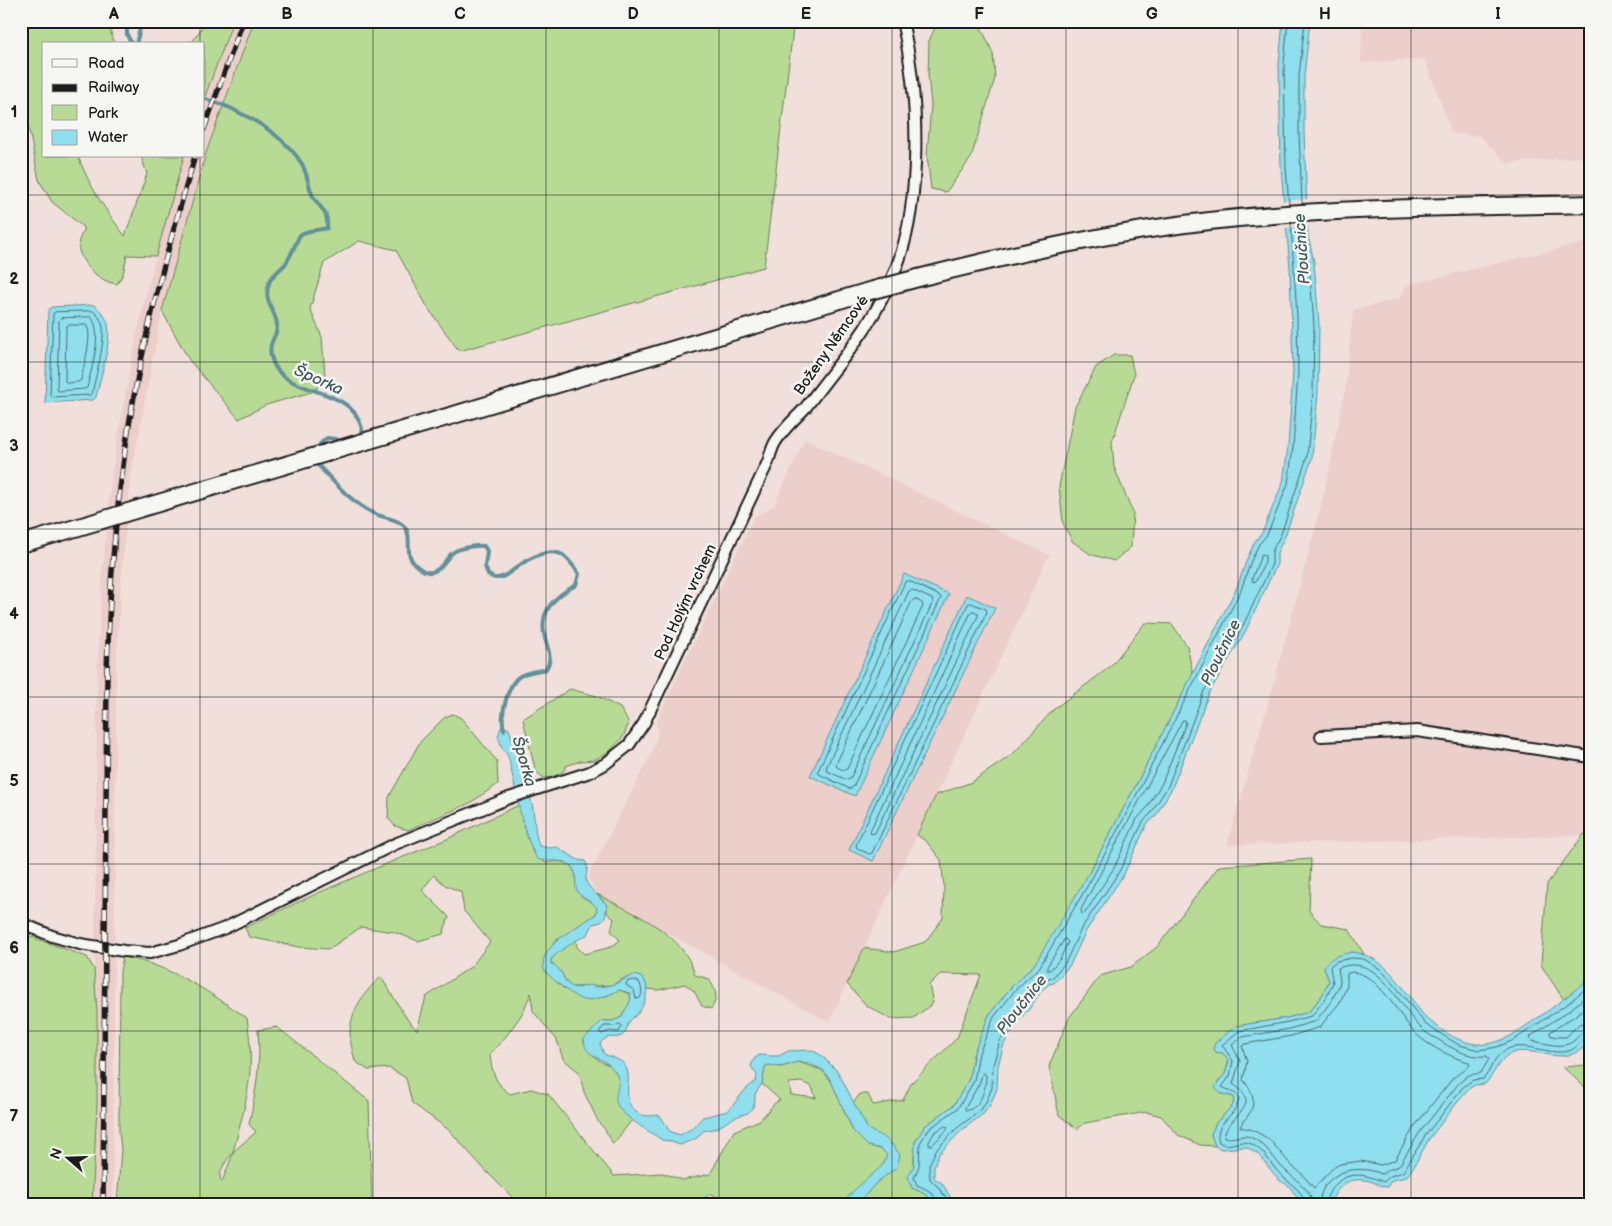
<svg xmlns="http://www.w3.org/2000/svg" width="1612" height="1226" font-family="'Balsamiq Sans',sans-serif">
<rect width="100%" height="100%" fill="#f0dfdb"/>
<filter id="ink" filterUnits="userSpaceOnUse"><feTurbulence type="fractalNoise" baseFrequency=".02" numOctaves="2"/><feDisplacementMap in="SourceGraphic" scale="10" xChannelSelector="R" yChannelSelector="G"/><feConvolveMatrix kernelMatrix="1 2 1 2 8 2 1 2 1" color-interpolation-filters="sRGB"/></filter>
<g filter="url(#ink)">
<path fill="#eccecb" d="M 233,21 L 254,21 L 206,153 L 182,237 L 162,311 L 131,474 L 121,580 L 116,671 L 113,1205 L 93,1205 L 97,670 L 102,578 L 112,471 L 132,358 L 143,306 L 170,204 L 184,156 L 204,156 L 204,99 Z
M 1362,21 L 1591,21 L 1591,156 L 1508,163 L 1479,136 L 1452,133 L 1425,59 L 1361,63 Z
M 1591,241 L 1591,840 L 1586,835 L 1227,845 L 1275,679 L 1325,490 L 1346,385 L 1353,310 L 1399,299 L 1407,285 Z
M 805,439 L 1049,555 L 829,1022 L 597,894 L 588,877 L 651,754 L 658,735 L 656,722 L 754,517 L 774,506 Z"/>
<path fill="#b7db95" stroke="#6a7c58" fill-rule="evenodd" d="M 21,21 L 109,21 L 112,38 L 115,44 L 44,44 L 44,156 L 78,156 C 89,186 106,211 125,236 L 147,174 L 141,156 L 184,156 L 156,256 L 127,255 L 123,274 L 117,284 C 96,282 66,251 84,231 L 82,226 L 52,202 L 39,180 L 27,120 L 21,113 Z
M 206,21 L 233,21 L 204,99 L 204,44 L 191,44 Z
M 254,21 L 794,21 L 764,267 L 459,351 L 428,308 L 396,250 L 359,241 L 324,263 L 310,309 L 322,337 L 325,375 L 315,391 L 266,405 L 239,419 L 189,360 L 162,311 L 206,153 Z
M 938,21 L 978,21 L 993,53 L 995,78 L 971,158 L 946,192 L 931,189 L 927,155 L 931,105 L 928,75 L 929,41 Z
M 1114,355 L 1130,355 L 1134,375 L 1112,442 L 1114,467 L 1133,513 L 1131,547 L 1114,561 L 1090,554 L 1072,541 L 1063,523 L 1059,486 L 1075,407 L 1096,367 Z
M 1145,623 L 1172,624 L 1187,646 L 1193,674 L 1136,785 L 1088,875 L 1058,927 L 1034,965 L 1012,986 L 989,1015 L 973,1055 L 969,1079 L 954,1105 L 925,1126 L 915,1142 L 912,1188 C 921,1192 930,1194 931,1205 L 857,1205 L 876,1183 L 896,1167 L 892,1144 L 868,1129 L 853,1103 L 860,1094 L 868,1094 L 873,1105 L 903,1100 L 912,1082 L 957,1038 L 981,975 L 940,974 L 929,985 L 933,1003 L 914,1018 L 891,1019 L 867,1006 L 847,984 L 864,948 L 894,952 L 925,942 L 943,918 L 944,886 L 941,860 L 927,842 L 917,835 L 936,795 L 972,782 L 1013,754 L 1054,709 L 1111,666 Z
M 570,689 L 597,696 L 620,708 L 629,723 L 623,737 L 609,752 L 594,760 L 580,761 L 566,766 L 563,772 L 552,777 L 544,778 L 536,772 L 523,719 Z
M 453,714 L 461,718 L 497,761 L 498,784 L 470,803 L 408,830 L 395,826 L 388,818 L 389,797 L 420,742 L 445,717 Z
M 519,805 L 533,853 L 546,863 C 560,860 574,861 576,878 C 576,882 575,885 578,889 C 583,897 592,901 597,908 L 596,914 L 554,942 L 545,971 L 563,988 L 584,1000 L 604,997 L 619,990 L 630,994 C 633,1004 624,1008 622,1017 L 613,1021 L 602,1021 L 584,1039 L 584,1043 C 589,1049 594,1057 600,1061 C 605,1064 610,1064 614,1069 C 628,1090 603,1100 632,1120 L 613,1144 L 604,1128 L 599,1123 L 584,1092 L 579,1072 L 563,1059 L 557,1040 L 533,1011 L 531,993 L 522,1014 L 507,1035 L 490,1054 C 491,1071 496,1085 510,1094 L 531,1089 L 548,1094 L 614,1176 L 663,1173 L 683,1180 L 710,1174 L 734,1131 L 760,1120 L 775,1103 L 780,1100 L 762,1084 L 765,1067 L 768,1065 L 781,1067 L 798,1062 L 822,1070 L 831,1081 L 853,1131 L 868,1146 L 881,1149 L 887,1155 C 886,1172 852,1189 842,1205 L 770,1205 L 767,1202 L 764,1205 L 715,1205 L 716,1196 L 710,1194 L 694,1205 L 520,1205 L 486,1171 L 449,1130 L 412,1103 L 406,1078 L 389,1068 L 368,1070 L 355,1061 C 353,1052 350,1043 350,1034 C 350,1011 364,992 381,977 L 407,1019 L 417,1030 L 426,997 L 472,966 L 490,942 L 464,911 L 461,892 L 445,885 L 434,875 L 422,890 L 449,917 L 443,934 L 418,941 L 394,932 L 361,927 L 329,949 L 299,947 L 249,937 L 245,928 C 311,894 379,867 447,839 C 471,828 495,816 519,805 ZM 802,1082 L 812,1087 L 816,1098 L 791,1095 L 789,1083 Z
M 1584,834 L 1591,839 L 1591,977 L 1564,1000 L 1541,965 L 1547,884 Z
M 1311,859 L 1309,911 L 1321,924 L 1349,929 L 1364,954 L 1352,952 L 1324,967 L 1329,981 L 1323,994 L 1309,1012 L 1287,1018 L 1236,1026 L 1216,1052 L 1223,1053 L 1229,1060 L 1225,1074 L 1218,1082 L 1220,1093 L 1234,1097 L 1233,1105 L 1216,1123 L 1211,1134 L 1215,1146 L 1200,1145 L 1178,1135 L 1161,1116 L 1146,1112 L 1085,1123 L 1077,1129 L 1059,1115 L 1049,1066 L 1069,1018 L 1100,976 L 1131,967 L 1157,947 L 1219,866 Z
M 597,894 C 633,914 683,931 695,975 L 709,979 C 716,991 719,997 711,1009 L 702,1006 L 694,991 L 685,984 L 658,990 L 647,989 L 645,981 L 626,977 L 612,985 L 572,987 L 566,982 L 561,972 L 550,961 C 555,953 567,944 576,940 L 577,947 L 584,954 L 611,947 L 620,940 L 611,931 L 614,919 L 607,913 L 607,905 Z
M 21,933 L 87,957 L 94,969 L 97,1012 L 97,1105 L 92,1205 L 21,1205 Z
M 123,957 C 170,965 209,992 247,1018 C 253,1059 251,1084 240,1125 C 238,1133 236,1143 233,1151 C 228,1161 215,1172 222,1182 L 234,1151 L 256,1132 L 249,1124 C 256,1092 261,1063 258,1030 L 277,1027 L 369,1101 L 372,1205 L 117,1205 L 121,1149 L 119,1131 L 120,971 Z
M 1586,1065 L 1588,1074 L 1591,1078 L 1591,1093 L 1563,1067 Z"/>
<path fill="#90dfee" stroke="#62919a" d="M 1283,21 L 1310,21 L 1304,76 L 1304,132 L 1308,235 L 1314,262 L 1319,324 L 1318,393 L 1312,458 L 1285,536 L 1277,553 L 1277,564 L 1245,632 L 1209,693 L 1172,788 L 1155,817 L 1147,824 L 1124,874 L 1086,931 L 1070,965 L 1054,983 L 1049,984 L 1042,990 L 1029,1009 L 1019,1020 L 1004,1044 L 998,1066 L 997,1089 L 989,1107 L 983,1114 L 961,1131 L 939,1154 L 934,1166 L 934,1178 L 942,1183 L 955,1205 L 931,1205 C 930,1194 921,1192 912,1188 L 908,1177 L 914,1165 L 915,1142 L 925,1126 L 954,1105 L 969,1079 L 974,1052 L 989,1015 L 1012,986 L 1034,965 L 1088,875 L 1136,785 L 1237,587 L 1247,559 L 1255,541 L 1262,533 L 1283,482 L 1288,447 L 1293,372 L 1290,268 L 1281,168 L 1279,64 Z
M 94,305 C 100,310 106,316 108,324 C 112,341 100,379 96,397 L 93,400 L 45,403 L 48,311 L 51,307 Z
M 904,574 L 949,594 L 855,796 L 810,776 Z
M 967,595 L 995,608 L 873,861 L 849,850 Z
M 502,725 L 509,729 C 517,753 524,776 531,800 C 535,815 534,831 539,846 L 549,848 L 557,847 L 578,860 L 585,861 C 590,869 585,873 586,881 C 587,886 602,900 607,905 L 605,918 L 601,922 L 593,924 L 588,934 C 574,942 564,947 551,959 L 551,964 L 555,965 L 561,972 L 566,982 L 572,987 L 578,988 L 589,985 L 598,987 L 612,985 L 634,975 C 636,976 639,976 641,977 C 652,984 645,1005 638,1013 C 635,1017 630,1019 628,1024 C 626,1028 627,1032 623,1035 C 615,1041 608,1032 600,1044 L 604,1054 C 609,1057 617,1058 622,1062 C 637,1077 618,1098 636,1112 C 643,1117 649,1116 658,1115 L 662,1118 L 669,1131 L 680,1135 L 691,1129 L 703,1117 L 728,1111 L 746,1089 L 756,1081 L 757,1075 L 751,1066 L 754,1059 L 759,1055 L 774,1056 L 779,1056 L 788,1051 L 812,1050 L 822,1056 L 838,1072 L 866,1126 C 870,1131 873,1132 879,1135 C 889,1139 894,1147 900,1155 L 897,1167 L 876,1183 L 857,1205 L 842,1205 L 852,1192 L 883,1165 L 887,1155 L 881,1149 L 868,1146 L 853,1131 L 831,1081 L 823,1070 L 810,1064 L 798,1062 L 781,1067 L 768,1065 L 765,1067 L 762,1084 L 755,1094 L 755,1102 L 753,1107 L 748,1113 L 735,1117 L 717,1128 L 703,1131 L 697,1138 L 680,1145 L 669,1141 L 662,1140 C 651,1132 618,1115 616,1101 C 615,1088 624,1082 612,1068 C 604,1057 584,1058 584,1039 L 602,1021 L 613,1021 L 622,1017 C 624,1008 633,1004 630,993 L 619,990 C 610,995 593,1001 583,1000 C 576,999 546,975 544,969 C 543,966 543,961 544,958 C 553,937 579,927 596,914 L 597,908 C 592,901 583,899 578,893 C 574,887 577,879 575,873 C 569,855 551,864 537,859 C 521,832 516,787 508,756 L 502,748 L 498,736 Z
M 1352,952 C 1380,956 1392,973 1408,994 C 1415,1003 1421,1014 1430,1021 C 1448,1036 1472,1050 1496,1042 C 1510,1038 1521,1029 1533,1021 C 1553,1008 1572,993 1591,977 C 1591,989 1594,1031 1590,1039 C 1582,1054 1566,1058 1550,1055 C 1538,1053 1524,1049 1512,1053 C 1497,1059 1496,1074 1485,1084 L 1475,1085 L 1467,1090 L 1429,1139 L 1414,1166 L 1406,1177 L 1392,1180 L 1387,1187 C 1381,1187 1378,1184 1373,1182 C 1351,1175 1337,1184 1330,1205 L 1303,1205 L 1289,1186 L 1279,1180 L 1258,1154 L 1246,1147 L 1221,1149 L 1215,1146 L 1211,1134 L 1216,1123 L 1233,1105 L 1234,1097 L 1220,1093 L 1215,1088 L 1218,1082 L 1225,1074 L 1229,1061 L 1223,1053 L 1216,1052 L 1213,1049 L 1215,1043 L 1236,1026 L 1287,1018 L 1309,1012 L 1323,994 L 1329,981 L 1324,967 C 1330,956 1341,955 1352,952 Z"/>
<path fill="#f0dfdb" d="M 1309,199 L 1310,226 L 1284,228 L 1281,201 Z"/>
<g fill="none" stroke-linecap="round" stroke-linejoin="round">
<path stroke="#4a6a70" stroke-width="1" d="M 1288,21 L 1284,64 L 1286,168 L 1289,205
M 1302,204 L 1299,132 L 1299,76 L 1305,21
M 93,311 C 97,314 100,318 102,323 C 107,338 95,378 92,394 L 89,395 L 52,397 L 50,395 L 53,314 L 55,312 Z
M 91,317 C 104,331 91,370 87,388 L 84,389 L 58,391 L 57,388 L 59,320 L 61,318 Z
M 68,325 L 86,325 C 94,333 83,368 81,380 L 78,382 L 67,383 L 65,381 L 66,328 Z
M 1262,554 L 1265,555 L 1265,562 L 1256,581 L 1253,582 L 1252,579 Z
M 909,581 L 940,596 L 941,598 L 853,787 L 850,789 L 819,774 L 818,771 L 905,582 Z
M 912,590 L 932,599 L 933,602 L 850,779 L 847,780 L 827,771 L 826,768 L 909,591 Z
M 915,599 L 922,603 L 923,606 L 847,769 L 843,770 L 837,767 L 836,764 L 912,601 Z
M 971,603 L 986,609 L 987,612 L 872,853 L 869,854 L 857,848 L 856,845 L 968,604 Z
M 974,611 L 978,613 L 978,616 L 875,833 L 871,834 L 870,831 L 971,612 Z
M 1183,720 L 1185,720 L 1186,723 L 1162,783 L 1146,809 L 1137,819 L 1114,868 L 1085,913 L 1082,914 L 1081,910 Z
M 1065,939 L 1068,942 L 1060,959 L 1050,970 L 1047,970 L 1047,967 Z
M 1353,972 C 1379,974 1398,1015 1415,1033 C 1425,1044 1454,1059 1469,1062 L 1470,1065 L 1453,1078 L 1414,1127 L 1395,1160 L 1381,1165 L 1361,1161 L 1340,1164 L 1333,1168 L 1314,1188 L 1301,1173 L 1292,1166 L 1269,1139 L 1253,1130 L 1240,1127 C 1242,1122 1246,1119 1249,1114 C 1257,1102 1252,1089 1243,1080 L 1247,1061 L 1242,1046 L 1245,1044 L 1291,1036 L 1320,1027 L 1340,1002 L 1347,986 L 1347,974 Z
M 634,980 L 639,982 C 642,987 643,995 639,999 L 636,998 L 634,990 L 626,985 L 627,982 Z
M 1591,992 L 1571,1009 L 1531,1036 L 1530,1039 L 1532,1041 C 1542,1042 1557,1048 1568,1044 C 1578,1041 1579,1030 1591,1029
M 1591,1002 L 1576,1015 L 1550,1032 L 1550,1035 L 1556,1037 L 1566,1037 L 1579,1024 L 1591,1021
M 620,1024 L 622,1026 L 619,1032 L 610,1031 L 601,1034 L 599,1032 L 604,1026 L 614,1026 Z
M 983,1073 L 986,1075 C 986,1089 981,1107 966,1111 L 965,1108 L 979,1084 Z
M 945,1126 L 948,1127 L 947,1130 L 932,1145 L 929,1145 L 929,1142 L 934,1133 Z
M 936,1205 C 936,1192 926,1189 917,1185 L 914,1178 L 919,1166 L 920,1143 L 929,1129 L 958,1108 L 974,1081 L 979,1053 L 994,1017 L 1016,989 L 1039,968 L 1092,878 L 1140,788 L 1241,590 L 1251,561 L 1259,544 L 1267,535 L 1288,484 L 1293,448 L 1298,372 L 1297,315 L 1291,223
M 951,1205 L 938,1187 L 930,1179 L 929,1165 L 936,1150 L 957,1128 L 980,1111 L 985,1104 L 992,1088 L 993,1065 L 1000,1041 L 1015,1017 L 1025,1006 L 1038,987 L 1046,980 L 1052,978 L 1065,963 L 1081,929 L 1119,872 L 1143,822 L 1151,813 L 1168,786 L 1204,691 L 1241,630 L 1272,564 L 1272,551 L 1281,534 L 1307,457 L 1313,393 L 1314,325 L 1309,263 L 1303,236 L 1302,222
M 1306,1205 C 1305,1192 1290,1184 1282,1176 C 1270,1165 1265,1149 1249,1143 C 1239,1139 1228,1149 1219,1142 C 1213,1122 1237,1117 1239,1098 L 1236,1093 L 1222,1087 L 1230,1076 L 1233,1061 L 1222,1045 L 1239,1031 L 1288,1022 L 1312,1016 L 1327,996 L 1333,983 L 1330,968 L 1331,965 L 1337,961 L 1352,958 L 1364,959 L 1380,969 L 1394,984 L 1426,1025 L 1459,1045 L 1479,1050 L 1497,1047 L 1514,1040 L 1567,1004 L 1591,984
M 1313,1205 C 1312,1190 1297,1181 1287,1172 C 1273,1160 1268,1144 1250,1137 C 1242,1134 1232,1140 1224,1137 C 1226,1116 1266,1106 1233,1084 L 1240,1061 L 1232,1045 L 1242,1037 L 1289,1029 L 1316,1021 L 1332,1000 L 1339,986 L 1340,981 L 1338,968 C 1380,952 1397,1005 1421,1028 C 1425,1033 1432,1036 1437,1039 C 1453,1049 1468,1058 1487,1056 L 1489,1059 L 1481,1073 L 1469,1075 L 1459,1083 L 1420,1132 L 1399,1166 L 1388,1170 L 1382,1174 C 1356,1163 1321,1171 1319,1205
M 1326,1205 C 1326,1196 1330,1190 1336,1184 C 1350,1170 1367,1175 1384,1182 L 1390,1176 L 1403,1172 L 1425,1136 L 1463,1087 L 1473,1080 L 1483,1079 C 1490,1072 1492,1062 1498,1056 C 1517,1035 1548,1057 1569,1051 C 1579,1048 1582,1036 1591,1035"/>
<path stroke="#62919a" stroke-width="4" d="M 127,21 L 127,35 L 132,44
M 136,44 L 142,21
M 204,98 C 214,103 226,105 236,111 C 260,122 288,141 302,164 C 307,173 308,184 312,194 C 317,207 329,209 327,228 C 318,231 307,229 300,235 C 295,244 292,254 286,263 C 281,270 272,274 269,283 C 262,304 278,312 277,327 C 277,337 268,341 271,356 C 280,401 358,380 363,436
M 318,451 L 320,444 L 327,438 L 336,439 L 343,444
M 318,460 L 318,465 C 335,483 351,502 373,513 C 382,518 397,518 404,526 C 415,539 401,554 418,567 C 422,570 426,573 432,572 C 441,570 445,560 451,554 C 457,548 475,545 484,546 L 487,551 L 485,566 L 488,575 C 489,575 493,578 495,578 C 503,579 510,572 516,568 C 527,559 550,546 564,556 C 570,561 575,568 579,574 L 576,585 C 555,596 538,611 545,638 C 548,650 553,658 546,669 C 538,671 526,672 520,676 C 507,684 500,717 504,730"/>
<g stroke="#1c1c1c" stroke-width="14">
<path id="street" d="M 1321,736 L 1417,731 L 1591,757
M 21,923 L 52,936 L 80,944 L 124,951 L 150,953 L 179,945 L 225,928 L 395,844 L 509,798 L 590,772 L 605,764 L 629,745 L 644,723 L 768,462 C 770,455 772,447 776,441 C 784,428 796,418 806,407 C 821,387 837,367 852,347 C 869,324 884,298 895,271 C 923,202 919,93 902,21"/>
</g>
<g stroke="#1c1c1c" stroke-width="20">
<path id="primary" d="M 918,278 C 1017,253 1116,231 1218,220 C 1341,207 1466,207 1591,204
M 135,510 L 866,292
M 21,544 L 99,521"/>
</g>
<use href="#street" stroke="#f6f6f2" stroke-width="10"/>
<use href="#primary" stroke="#f6f6f2" stroke-width="16"/>
<g stroke="#1c1c1c" stroke-width="5.5">
<path id="rail" d="M 204,129 L 243,21
M 103,1205 L 107,671 C 109,605 113,539 122,474 C 135,366 164,260 195,156"/>
</g>
<use href="#rail" stroke="#f6f6f2" stroke-width="4" stroke-dasharray="11" stroke-linecap="butt"/>
<g stroke="#1c1c1c" stroke-width="20" stroke-linecap="butt">
<path id="primary-bridge" d="M 866,292 L 918,278
M 99,521 L 135,510"/>
</g>
<use href="#primary-bridge" stroke="#f6f6f2" stroke-width="16"/>
</g>
</g>
<path fill="none" stroke="#1c1c1c" stroke-width="1" stroke-opacity="0.55" d="M 200,21 L 200,44M 373,21 L 373,1205M 546,21 L 546,1205M 719,21 L 719,1205M 892,21 L 892,1205M 1066,21 L 1066,1205M 1238,21 L 1238,1205M 1411,21 L 1411,1205M 200,156 L 200,1205M 21,195 L 1591,195M 21,362 L 1591,362M 21,529 L 1591,529M 21,697 L 1591,697M 21,864 L 1591,864M 21,1031 L 1591,1031"/>
<g text-anchor="middle" stroke-width="5" stroke-linejoin="round" paint-order="stroke">
<g font-size="15" fill="#1c1c1c" stroke="#f6f6f2">
<text transform="translate(831 345) rotate(-55)" y="5">Boženy Němcové</text>
<text transform="translate(685 602) rotate(-65)" y="5">Pod Holým vrchem</text>
</g>
<g font-size="16" font-style="italic" fill="#3f565b" stroke="#f6f6f2">
<text transform="translate(1301 249) rotate(-94)" y="6">Ploučnice</text>
<text transform="translate(319 379) rotate(24)" y="6">Šporka</text>
<text transform="translate(1220 652) rotate(-64)" y="6">Ploučnice</text>
<text transform="translate(525 761) rotate(74)" y="6">Šporka</text>
<text transform="translate(1021 1004) rotate(-52)" y="6">Ploučnice</text>
</g>
</g>
<rect width="1612" height="1226" fill="none" stroke="#f6f6f2" stroke-width="55"/>
<rect x="42" y="42" width="162" height="115" fill="#f6f6f2" stroke="#9f9f9c"/>
<rect x="52" y="59" width="25" height="8" fill="#f6f6f2" stroke="#9f9f9c"/>
<text x="88" y="68" font-size="15" fill="#1c1c1c">Road</text>
<rect x="52" y="84" width="25" height="8" fill="#1c1c1c" stroke="#9f9f9c"/>
<text x="88" y="92" font-size="15" fill="#1c1c1c">Railway</text>
<rect x="52" y="105" width="25" height="15" fill="#b7db95" stroke="#9f9f9c"/>
<text x="88" y="118" font-size="15" fill="#1c1c1c">Park</text>
<rect x="52" y="130" width="25" height="15" fill="#90dfee" stroke="#9f9f9c"/>
<text x="88" y="142" font-size="15" fill="#1c1c1c">Water</text>
<g transform="translate(68 1158) rotate(290)" stroke="#f6f6f2" stroke-width="4" paint-order="stroke">
<path d="M0-4L9 19L0 12L-9 19Z" fill="#1c1c1c"/>
<text y="-8" font-size="14" font-weight="bold" text-anchor="middle" fill="#1c1c1c">N</text>
</g>
<rect x="28" y="28" width="1556" height="1170" fill="none" stroke="#1c1c1c" stroke-width="2"/>
<g font-size="16" text-anchor="middle" font-weight="bold" fill="#1c1c1c">
<text x="114" y="19">A</text>
<text x="287" y="19">B</text>
<text x="460" y="19">C</text>
<text x="633" y="19">D</text>
<text x="806" y="19">E</text>
<text x="979" y="19">F</text>
<text x="1152" y="19">G</text>
<text x="1325" y="19">H</text>
<text x="1498" y="19">I</text>
<text x="14" y="117">1</text>
<text x="14" y="284">2</text>
<text x="14" y="451">3</text>
<text x="14" y="619">4</text>
<text x="14" y="786">5</text>
<text x="14" y="953">6</text>
<text x="14" y="1121">7</text>
</g>
</svg>
